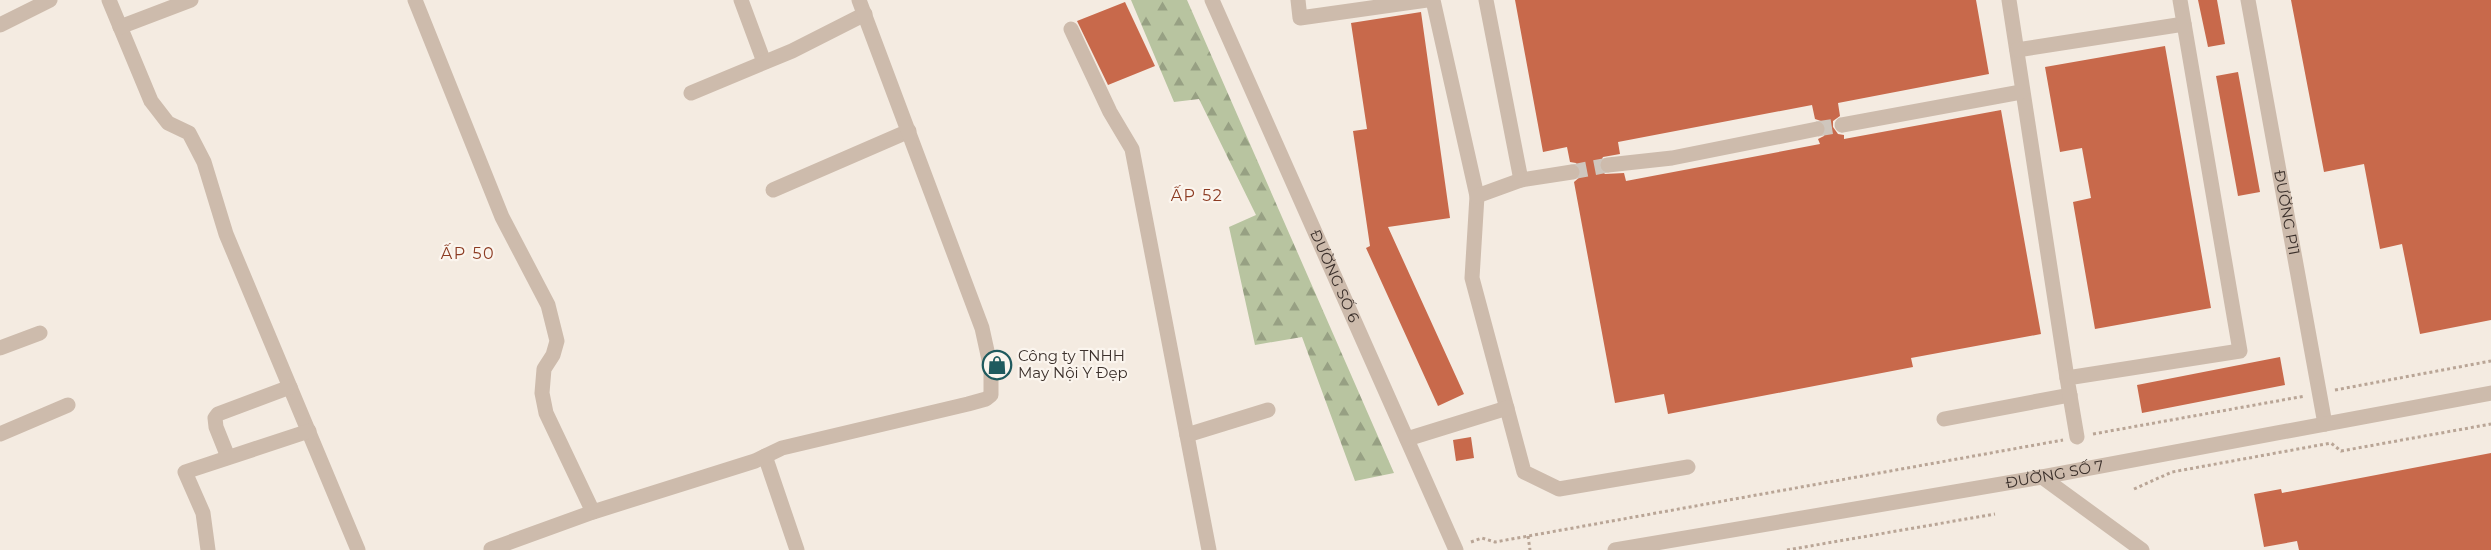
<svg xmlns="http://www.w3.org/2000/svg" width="2491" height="550" font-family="Montserrat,sans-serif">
<defs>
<pattern id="forest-firs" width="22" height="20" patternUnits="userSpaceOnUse" patternTransform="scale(1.5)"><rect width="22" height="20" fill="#b8c4a0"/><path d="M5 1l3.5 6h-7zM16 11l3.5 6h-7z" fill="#97a083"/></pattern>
</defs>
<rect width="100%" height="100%" fill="#f4ebe1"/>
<path fill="url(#forest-firs)" d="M 1131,0 L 1187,0 L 1394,473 L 1355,481 L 1302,337 L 1255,345 L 1229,227 L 1256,215 L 1199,99 L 1174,102 Z"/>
<path fill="#c8694b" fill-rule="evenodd" d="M 1515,0 L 1976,0 L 1989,74 L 1838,103 L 1840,116 L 1833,121 L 1833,127 L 1838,134 L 1844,135 L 1844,139 L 2001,110 L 2041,334 L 1911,358 L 1913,367 L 1668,414 L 1664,394 L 1615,403 L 1574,182 L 1581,176 L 1581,170 L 1576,163 L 1570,162 L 1567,147 L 1543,152 ZM 1812,105 L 1815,119 L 1824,122 L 1827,128 L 1824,136 L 1818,139 L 1820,144 L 1626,181 L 1624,173 L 1605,174 L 1598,167 L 1603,157 L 1620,154 L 1618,142 Z
M 2198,0 L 2217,0 L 2225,44 L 2208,47 Z
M 2291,0 L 2491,0 L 2491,320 L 2420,334 L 2402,244 L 2380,249 L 2364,164 L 2324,172 Z
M 1125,2 L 1155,66 L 1108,85 L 1077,21 Z
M 1421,12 L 1450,218 L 1388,227 L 1464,394 L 1438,406 L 1366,248 L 1370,246 L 1353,131 L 1367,129 L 1351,23 Z
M 2165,46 L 2211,308 L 2095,329 L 2073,202 L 2091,198 L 2082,148 L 2060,152 L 2045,67 Z
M 2238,72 L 2260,192 L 2238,196 L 2216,76 Z
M 2280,357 L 2285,385 L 2142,413 L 2137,385 Z
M 1471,437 L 1474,458 L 1456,461 L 1453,440 Z
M 2491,453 L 2491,550 L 2299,550 L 2297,541 L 2264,547 L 2254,494 L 2281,489 L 2282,493 Z"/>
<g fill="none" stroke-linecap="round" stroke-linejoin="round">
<path stroke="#cfc6bd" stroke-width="15" stroke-dasharray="15 8" stroke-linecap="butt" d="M 1817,129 L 1842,125
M 1572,172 L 1608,165"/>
<path stroke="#b9a596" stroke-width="3" stroke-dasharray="3 3" stroke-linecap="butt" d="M 2335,390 L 2491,361
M 2093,434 L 2305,396
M 2134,489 L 2172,472 L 2331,443 L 2341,451 L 2491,424
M 1528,536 L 1530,550
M 1471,542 L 1482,538 L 1495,542 L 2063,440
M 1787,550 L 1995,514"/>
<g stroke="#cdbbac" stroke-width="15">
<path d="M 109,0 L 151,101 L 168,123 L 189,133 L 204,162 L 226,234 L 358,550"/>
<path d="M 415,0 L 502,217 L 548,305 L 557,341 L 553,355 L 544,369 L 542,393 L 546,413 L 593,512"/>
<path d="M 741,0 L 764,62"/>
<path id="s1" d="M 1212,0 L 1456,550"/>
<path d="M 1298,0 L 1300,18 L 1427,0"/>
<path d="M 1433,0 L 1477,196 L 1472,278 L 1524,472 L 1559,489 L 1688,467"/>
<path d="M 1486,0 L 1521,180"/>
<path d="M 2009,0 L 2067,378"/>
<path id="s2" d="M 2248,0 L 2325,424"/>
<path d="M 0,25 L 50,0"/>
<path d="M 120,27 L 191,0"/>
<path d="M 1071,29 L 1110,112 L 1132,149 L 1209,550"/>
<path d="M 2017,50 L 2184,24"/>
<path d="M 691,93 L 792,51 L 865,14"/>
<path d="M 1842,125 L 2021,92"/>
<path d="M 1608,165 L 1672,158 L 1817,129"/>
<path d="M 773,190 L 909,131"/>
<path d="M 1477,196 L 1521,180 L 1572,172"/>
<path d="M 0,348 L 40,333"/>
<path d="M 1944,419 L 2070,395"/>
<path d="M 0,434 L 68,405"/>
<path d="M 1187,435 L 1268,410"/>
<path d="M 2077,437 L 2067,378 L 2240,351 L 2180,0"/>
<path d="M 1407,439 L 1507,408"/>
<path d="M 765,456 L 797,550"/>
<path d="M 228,457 L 216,427 L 215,418 L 218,414 L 290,387"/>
<path d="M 2042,477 L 2142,550"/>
<path d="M 491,549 L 593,512 L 755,461 L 782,448 L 968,404 L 986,399 L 991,395 L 991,369 L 982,328 L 859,0"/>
<path d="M 208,550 L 203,513 L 185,472 L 309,431"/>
<path id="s3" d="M 1615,550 L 2042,477 L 2491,393"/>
</g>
</g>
<defs>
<g id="shop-ring" transform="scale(1.5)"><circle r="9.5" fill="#fbf5ee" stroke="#1f5a5e" stroke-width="1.5"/><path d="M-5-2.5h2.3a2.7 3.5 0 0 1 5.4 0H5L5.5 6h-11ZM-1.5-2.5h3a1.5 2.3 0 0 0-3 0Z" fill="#1f5a5e"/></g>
</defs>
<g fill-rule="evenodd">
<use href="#shop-ring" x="997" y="365"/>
</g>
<g text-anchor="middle" stroke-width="4.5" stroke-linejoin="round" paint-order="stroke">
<g font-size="15" fill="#3b302b" stroke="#fbf5ee">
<text dy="5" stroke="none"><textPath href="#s2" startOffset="216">ĐƯỜNG P11</textPath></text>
<text dy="5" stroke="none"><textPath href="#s1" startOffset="302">ĐƯỜNG SỐ 6</textPath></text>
<text dy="5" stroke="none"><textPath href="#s3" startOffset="446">ĐƯỜNG SỐ 7</textPath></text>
</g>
<g font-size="15" fill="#3b302b" stroke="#fbf5ee" text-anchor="start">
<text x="1018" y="361">Công ty TNHH<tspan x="1018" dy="17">May Nội Y Đẹp</tspan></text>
</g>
<g font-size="16" letter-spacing="1.5" fill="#8c3b22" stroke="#fbf5ee">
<text x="1197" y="201">ẤP 52</text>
<text x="468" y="259">ẤP 50</text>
</g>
</g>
</svg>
